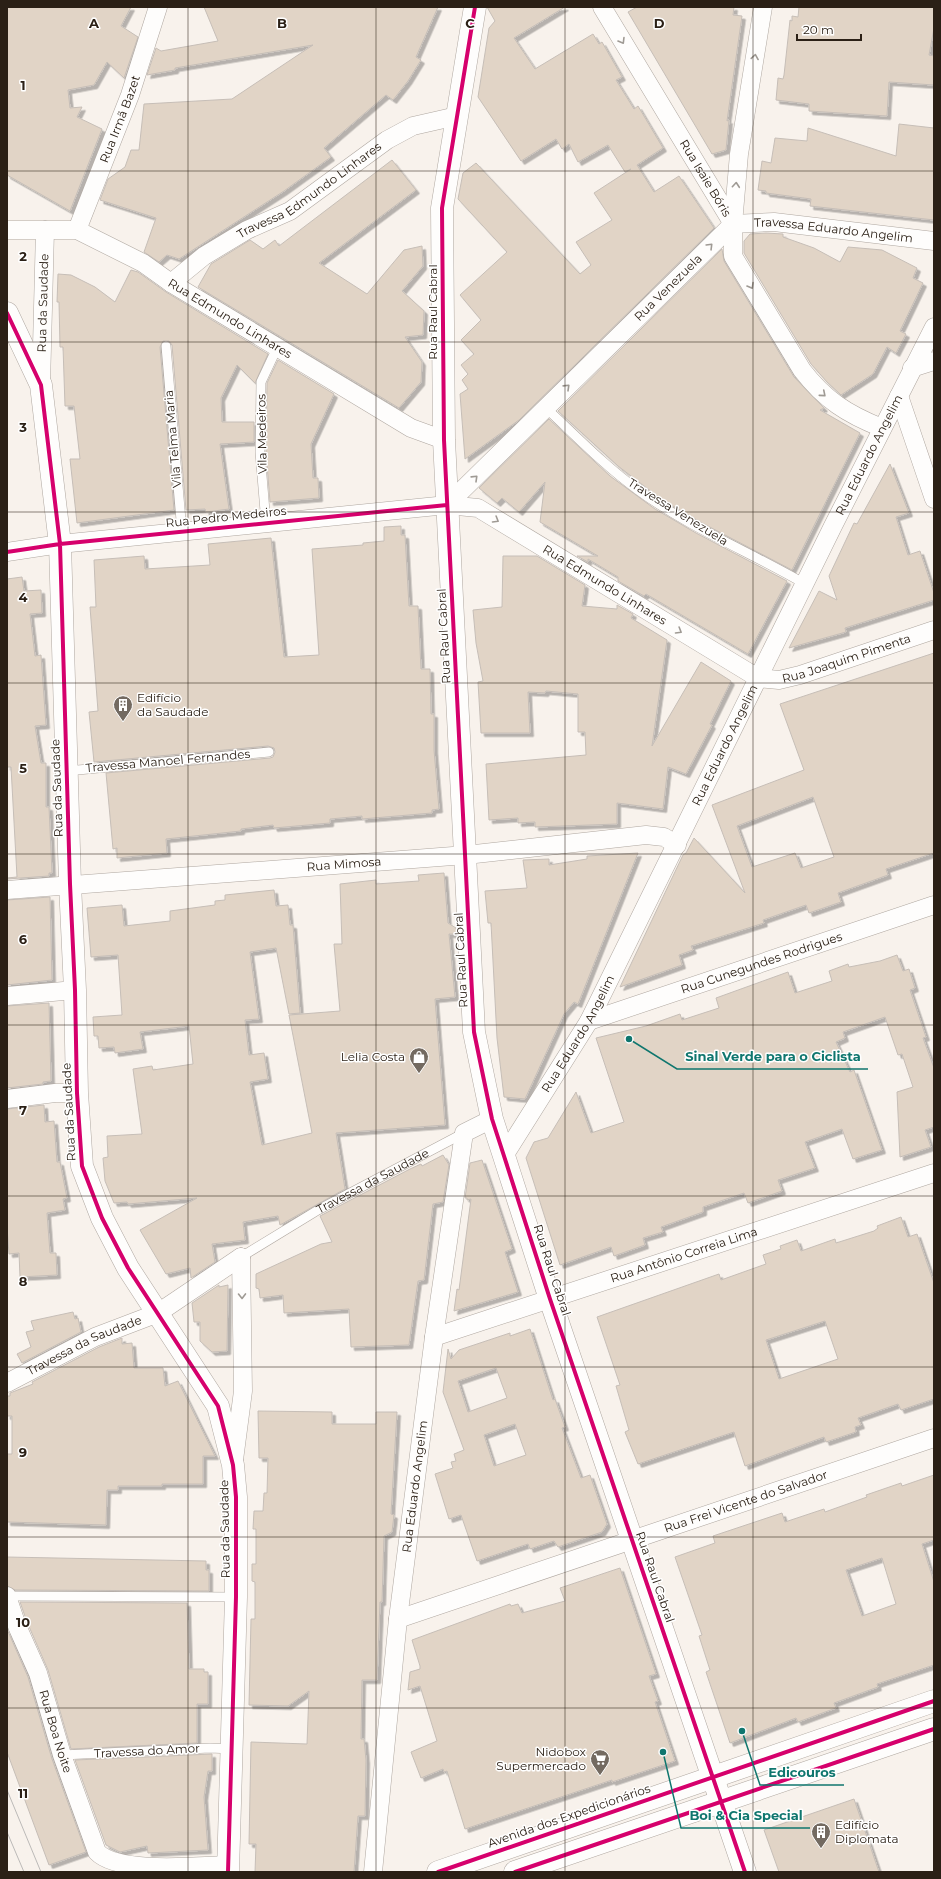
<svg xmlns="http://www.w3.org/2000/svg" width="941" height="1879" font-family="Montserrat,sans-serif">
<defs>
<filter id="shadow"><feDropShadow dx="3.5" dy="3.5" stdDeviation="0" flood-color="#0004"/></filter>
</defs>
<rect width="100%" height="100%" fill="#f8f2ec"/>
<path fill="#e1d4c6" stroke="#c6beb7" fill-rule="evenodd" filter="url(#shadow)" d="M 7,7 L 131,7 L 121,26 L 138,37 L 124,78 L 107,62 L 94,85 L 68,90 L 70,108 L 82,107 L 77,117 L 102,129 L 70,211 L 7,175 Z
M 204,7 L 438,7 L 416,57 L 421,60 L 408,81 L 393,100 L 386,95 L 324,148 L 331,157 L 284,191 L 179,259 L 167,255 L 159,262 L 144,252 L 156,218 L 100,200 L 108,179 L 125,167 L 131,150 L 139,150 L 144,104 L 232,99 L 313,45 L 175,68 L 175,70 L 147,75 L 156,48 L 161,51 L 218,41 Z
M 487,7 L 565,7 L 514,38 L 535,69 L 593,34 L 599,44 L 602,42 L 622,77 L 616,80 L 634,109 L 638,106 L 663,148 L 637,165 L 654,192 L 679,176 L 714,228 L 519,420 L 465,459 L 460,394 L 468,389 L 462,380 L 468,374 L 461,365 L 474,354 L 461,340 L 481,320 L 460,295 L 507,252 L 458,199 L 463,173 L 476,163 L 580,274 L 591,265 L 576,242 L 612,220 L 594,193 L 631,169 L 625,172 L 608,145 L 578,162 L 569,144 L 562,149 L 556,139 L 521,161 L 478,97 L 489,28 L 495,21 Z
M 637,7 L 734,7 L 733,15 L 742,16 L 727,121 L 729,120 L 726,150 L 712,154 L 628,12 Z
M 799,7 L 934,7 L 934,28 L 929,55 L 934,56 L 934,85 L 889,82 L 887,116 L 809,111 L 809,104 L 776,100 L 778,78 L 783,79 L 784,75 L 790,20 L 792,21 L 792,16 L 798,17 Z
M 899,124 L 934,128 L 934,220 L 810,206 L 811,199 L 766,193 L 766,191 L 758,190 L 762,161 L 771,163 L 775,138 L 807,141 L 808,128 L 896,156 Z
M 392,160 L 416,190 L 319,263 L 367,294 L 404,250 L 422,246 L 423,266 L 402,291 L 424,311 L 423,335 L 405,337 L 422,362 L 421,382 L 399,408 L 198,287 L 211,264 L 250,240 L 263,249 L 275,240 L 279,246 Z
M 766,233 L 783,234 L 783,237 L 814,248 L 840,262 L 848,247 L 882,250 L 917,268 L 913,278 L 923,283 L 900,331 L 906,334 L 896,353 L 887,347 L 873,374 L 841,395 L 827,382 L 811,364 L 744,253 L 744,241 L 750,234 Z
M 722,249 L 724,261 L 794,377 L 824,408 L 820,410 L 860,433 L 792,570 L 702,523 L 661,499 L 618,466 L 558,411 Z
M 131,270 L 138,272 L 166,292 L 268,354 L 255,383 L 237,365 L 221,398 L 222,422 L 254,422 L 254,442 L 220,444 L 229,509 L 206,512 L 205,509 L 186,510 L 172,345 L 169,341 L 163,341 L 160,347 L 174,510 L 77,523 L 70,459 L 80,459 L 74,406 L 65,406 L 63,347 L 60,347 L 59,302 L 57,302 L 58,274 L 71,275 L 95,287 L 115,302 Z
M 278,360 L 334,394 L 311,444 L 313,478 L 318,478 L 319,498 L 270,502 L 266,452 L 267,383 Z
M 549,419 L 610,476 L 655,509 L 696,533 L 787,581 L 748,654 L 646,594 L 644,596 L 618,581 L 618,577 L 588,559 L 588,562 L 577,556 L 598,556 L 540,522 L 545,482 L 519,512 L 502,498 L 497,503 L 479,488 Z
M 890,464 L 909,513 L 896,517 L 908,555 L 920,551 L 934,593 L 934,600 L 845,628 L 846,632 L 789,648 L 819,591 L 837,600 L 829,576 L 854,523 L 857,524 Z
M 401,526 L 401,535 L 405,535 L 409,606 L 418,606 L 421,669 L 430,669 L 431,714 L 434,714 L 434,750 L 439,809 L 432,810 L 432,813 L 362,819 L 362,816 L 330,819 L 330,823 L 274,828 L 273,825 L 241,829 L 241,831 L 166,839 L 167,853 L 117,858 L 117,848 L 113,849 L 106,773 L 270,758 L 273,757 L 275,752 L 274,748 L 268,746 L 94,762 L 89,712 L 98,711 L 90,607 L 96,607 L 94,560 L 144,556 L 145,569 L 210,565 L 208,544 L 271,538 L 284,657 L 319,655 L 312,549 L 363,545 L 363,543 L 384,541 L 384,527 Z
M 503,556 L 537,556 L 585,585 L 582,606 L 617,609 L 617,605 L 633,614 L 631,618 L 667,640 L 652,746 L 701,662 L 731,681 L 710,724 L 712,725 L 686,774 L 668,767 L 663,809 L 617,803 L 617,824 L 535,827 L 535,822 L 518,823 L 518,818 L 489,820 L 486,764 L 586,755 L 585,732 L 578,732 L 578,694 L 546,691 L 545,693 L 528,692 L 530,733 L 481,733 L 478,682 L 483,681 L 476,643 L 473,610 L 502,607 Z
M 22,577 L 24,591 L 41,590 L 42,613 L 30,614 L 35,656 L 41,655 L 46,725 L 35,726 L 41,763 L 46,763 L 46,807 L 49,807 L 52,873 L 49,873 L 49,876 L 7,879 L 7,878 L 17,877 L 11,767 L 7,767 L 7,579 Z
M 934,653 L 934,853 L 886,869 L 888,875 L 838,893 L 841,902 L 809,913 L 806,905 L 763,920 L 764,923 L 691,946 L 693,950 L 679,955 L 682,965 L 620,987 L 683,855 L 686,853 L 694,838 L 745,893 L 712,805 L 804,770 L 780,704 ZM 813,797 L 834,857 L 801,868 L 795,853 L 752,867 L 737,826 Z
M 638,853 L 578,1004 L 574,1002 L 564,1014 L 525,1099 L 504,1097 L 497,1038 L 491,923 L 488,923 L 485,891 L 527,888 L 523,860 L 549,859 L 549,865 L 587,859 L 587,856 Z
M 444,873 L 448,923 L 456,928 L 457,934 L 449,934 L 455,997 L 435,999 L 445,1125 L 336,1133 L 345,1189 L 280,1225 L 278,1216 L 243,1222 L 245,1240 L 212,1244 L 215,1262 L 191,1278 L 190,1268 L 166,1274 L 140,1230 L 197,1198 L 128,1204 L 127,1202 L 114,1203 L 105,1181 L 103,1158 L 108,1157 L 107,1136 L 142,1134 L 133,1069 L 152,1066 L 153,1070 L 193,1064 L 189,1026 L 140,1032 L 143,1049 L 115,1053 L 114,1047 L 99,1048 L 98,1036 L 94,1036 L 93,1017 L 122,1015 L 118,955 L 91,957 L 87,908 L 122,905 L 124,926 L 170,921 L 170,911 L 215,905 L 215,901 L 225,900 L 225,895 L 274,890 L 276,906 L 288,905 L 290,925 L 293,925 L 300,1013 L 289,1014 L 276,948 L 250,952 L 259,1019 L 245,1020 L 249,1055 L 264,1053 L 268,1079 L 250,1082 L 262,1145 L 312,1133 L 289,1015 L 340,1011 L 334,944 L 342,944 L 340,884 L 376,880 L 376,884 L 419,881 L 418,875 Z
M 50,897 L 52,980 L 7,985 L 7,900 Z
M 897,955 L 903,971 L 909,969 L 915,988 L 910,990 L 926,1037 L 923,1038 L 934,1068 L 934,1127 L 925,1130 L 931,1147 L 900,1157 L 897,1092 L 913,1087 L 902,1054 L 898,1055 L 885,1017 L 843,1032 L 845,1038 L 836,1042 L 850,1072 L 854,1070 L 882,1150 L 853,1159 L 842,1129 L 805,1142 L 815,1168 L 778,1180 L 782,1191 L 748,1203 L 744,1193 L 703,1207 L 703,1212 L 661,1227 L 663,1232 L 643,1238 L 645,1245 L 614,1256 L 611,1247 L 560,1265 L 526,1158 L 534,1142 L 548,1138 L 576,1092 L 591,1133 L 624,1122 L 596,1038 L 646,1026 L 680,1014 L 682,1020 L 719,1008 L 716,998 L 788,972 L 795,993 L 832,981 L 829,971 L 848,964 L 849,967 L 880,961 Z
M 49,1003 L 51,1081 L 43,1082 L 43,1084 L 7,1088 L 7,1006 Z
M 44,1105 L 45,1122 L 54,1121 L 57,1162 L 60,1162 L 67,1198 L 63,1199 L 65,1210 L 47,1213 L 50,1253 L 56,1253 L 57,1275 L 20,1277 L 19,1253 L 9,1254 L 7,1227 L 7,1109 Z
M 443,1155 L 449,1165 L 443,1202 L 433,1204 L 424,1280 L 418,1281 L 409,1345 L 351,1347 L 349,1309 L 284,1313 L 283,1295 L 260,1298 L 259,1289 L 256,1288 L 256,1274 L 321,1244 L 332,1242 L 320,1216 L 410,1169 L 421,1164 L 422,1166 Z
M 482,1160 L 512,1249 L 505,1252 L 518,1292 L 454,1311 L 457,1289 L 459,1290 L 471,1199 L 467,1200 L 467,1198 L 465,1198 L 470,1163 Z
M 901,1217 L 908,1237 L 917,1234 L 934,1283 L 934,1399 L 901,1410 L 898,1404 L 858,1418 L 861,1425 L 855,1427 L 856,1432 L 826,1442 L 824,1437 L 745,1466 L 734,1432 L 638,1464 L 625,1432 L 629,1430 L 616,1386 L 620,1385 L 597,1317 L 719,1274 L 721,1280 L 766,1264 L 763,1255 L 781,1249 L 780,1246 L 797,1240 L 801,1251 L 835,1239 L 836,1243 L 874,1231 L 878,1228 L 877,1226 ZM 825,1321 L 838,1359 L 779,1379 L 766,1340 Z
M 219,1285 L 219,1287 L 228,1285 L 227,1351 L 212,1352 L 200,1341 L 200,1322 L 194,1322 L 192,1303 Z
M 73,1312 L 75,1319 L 78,1318 L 81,1332 L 22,1363 L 17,1354 L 31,1347 L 26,1332 L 34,1330 L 31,1321 Z
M 530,1329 L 552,1397 L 553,1400 L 555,1399 L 565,1427 L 562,1428 L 581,1478 L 590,1475 L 607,1524 L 602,1532 L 558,1547 L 554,1541 L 530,1549 L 528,1544 L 477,1561 L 461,1515 L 449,1519 L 435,1474 L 453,1468 L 451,1462 L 456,1461 L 454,1454 L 464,1450 L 443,1392 L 448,1349 L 451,1359 L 459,1350 L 510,1333 L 510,1336 ZM 496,1368 L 507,1398 L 468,1412 L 458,1381 ZM 515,1424 L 526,1455 L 494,1466 L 484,1435 Z
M 122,1338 L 122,1344 L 132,1343 L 134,1368 L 163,1368 L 165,1386 L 178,1381 L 215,1456 L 203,1456 L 203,1484 L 162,1484 L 162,1486 L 118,1486 L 118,1490 L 107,1490 L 106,1525 L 7,1522 L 7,1454 L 12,1454 L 12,1416 L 7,1416 L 7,1396 L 10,1396 L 10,1393 L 33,1384 L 32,1382 L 99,1347 Z
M 258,1411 L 332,1412 L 332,1424 L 376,1424 L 376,1412 L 397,1412 L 391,1514 L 394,1515 L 392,1532 L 384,1536 L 382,1602 L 380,1602 L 377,1680 L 362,1680 L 361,1739 L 364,1739 L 366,1760 L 365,1816 L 358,1816 L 354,1872 L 255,1872 L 256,1844 L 249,1844 L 251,1742 L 307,1744 L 309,1691 L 288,1706 L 249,1705 L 251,1619 L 255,1619 L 255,1582 L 252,1581 L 252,1564 L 256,1564 L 256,1529 L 253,1529 L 254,1511 L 263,1511 L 264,1493 L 267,1493 L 268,1458 L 259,1458 Z
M 934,1475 L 934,1540 L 922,1544 L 934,1582 L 934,1665 L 877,1684 L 878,1687 L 834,1703 L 836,1708 L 798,1722 L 796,1718 L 730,1743 L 706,1672 L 710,1670 L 699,1636 L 702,1635 L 675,1557 L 715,1543 L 713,1536 L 782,1513 L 785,1522 L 824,1509 L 825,1512 L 867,1497 L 866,1495 L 901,1483 L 902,1486 ZM 882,1558 L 896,1604 L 862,1616 L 846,1570 Z
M 7,1557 L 206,1561 L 206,1570 L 209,1570 L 209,1591 L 15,1590 L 7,1586 Z
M 620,1568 L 656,1674 L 649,1676 L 658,1701 L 655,1702 L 675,1761 L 612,1782 L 612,1780 L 465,1829 L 447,1771 L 444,1772 L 443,1769 L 421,1778 L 411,1752 L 437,1741 L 420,1686 L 408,1690 L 410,1672 L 420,1669 L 420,1666 L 412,1640 L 510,1604 L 511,1606 L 518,1604 L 522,1613 L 565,1601 L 560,1588 Z
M 20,1602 L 187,1603 L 189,1669 L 204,1669 L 204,1672 L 208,1672 L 208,1704 L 197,1704 L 197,1743 L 71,1749 L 48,1670 L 27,1622 Z
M 7,1629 L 28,1677 L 52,1759 L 86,1852 L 49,1865 L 7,1752 Z
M 212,1754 L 212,1771 L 208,1771 L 204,1797 L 208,1850 L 148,1853 L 147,1846 L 120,1852 L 106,1845 L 75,1760 Z
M 854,1799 L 879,1872 L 779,1872 L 764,1830 Z"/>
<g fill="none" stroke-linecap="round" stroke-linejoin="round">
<g stroke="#afa7a0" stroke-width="10">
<g id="lane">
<path d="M 166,346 L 182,532"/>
<path d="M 546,408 C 576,436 605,466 638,490 C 690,528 750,552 805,584"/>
<path d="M 266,523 L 260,452 L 261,382 L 277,348"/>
<path d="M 67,771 L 269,752"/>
<path id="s1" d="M 241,1257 L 318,1210 L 464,1133"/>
<path d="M 7,1596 L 236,1597"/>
<path d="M 62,1755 L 210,1748 L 232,1749"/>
</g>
</g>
<g stroke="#afa7a0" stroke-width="19">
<g id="street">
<path id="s2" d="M 602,7 L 733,224"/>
<path d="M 763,7 L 739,154 L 733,224 L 733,256 L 802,370 C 825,400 847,414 882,428"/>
<path id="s3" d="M 733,224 L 774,222 L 934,241"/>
<path id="s4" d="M 7,230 L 77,230 L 143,263 L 171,283 L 411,428 L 444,440"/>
<path id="s5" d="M 77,230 L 130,95 L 158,7"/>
<path id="s6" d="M 171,283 L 204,256 L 247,230 L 290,211 L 387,140 L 413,126 L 457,116"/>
<path d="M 912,368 L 934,361"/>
<path id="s7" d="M 41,385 L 45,230"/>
<path d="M 899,396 L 934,499"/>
<path id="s8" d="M 447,505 L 733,224"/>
<path id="s9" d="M 7,552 L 60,544 L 447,505 L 478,508 L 758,678 L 779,680 L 800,675 L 934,630"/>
<path id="s10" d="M 7,890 L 466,855 L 646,835 L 664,837 L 677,845"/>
<path d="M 7,996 L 75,990"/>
<path id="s11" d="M 589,1021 L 934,905"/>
<path d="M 7,1099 L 55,1093 L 77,1093"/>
<path id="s12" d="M 504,1156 L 589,1021 L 833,526 L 934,327"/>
<path id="s13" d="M 434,1337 L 934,1173"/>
<path id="s14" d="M 7,1383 L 95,1337 L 158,1313 L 241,1257"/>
<path d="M 234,1460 L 243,1391 L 241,1257"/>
<path id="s15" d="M 7,1596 L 17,1626 L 38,1673 L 62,1755 L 97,1852 C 118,1874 197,1866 228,1865"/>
<path id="s16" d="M 398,1619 L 934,1438"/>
<path id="s17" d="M 373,1872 L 398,1619 L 434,1337 L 464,1133 L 492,1119"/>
</g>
</g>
<g stroke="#afa7a0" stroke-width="23">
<path id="secondary" d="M 475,7 L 442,208 L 444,440 L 474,1032 L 492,1119 L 504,1156 L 550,1299 L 745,1872
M 7,313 L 41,385 L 60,544 L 70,884 L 75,990 L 77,1093 L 82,1166 L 102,1218 L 128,1268 L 218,1406 L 233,1465 L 236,1497 L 236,1597 L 228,1872"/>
</g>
<g stroke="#afa7a0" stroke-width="23">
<path id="primary" d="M 438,1872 L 934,1701
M 515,1872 L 934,1729"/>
</g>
<use href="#lane" stroke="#fefdfc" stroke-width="9"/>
<use href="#street" stroke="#fefdfc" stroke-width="18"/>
<use href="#secondary" stroke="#fefdfc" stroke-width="22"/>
<use href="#primary" stroke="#fefdfc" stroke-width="22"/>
<path stroke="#bcbab8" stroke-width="1" d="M 7,1790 L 41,1872
M 7,1832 L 24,1872"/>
<g stroke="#fff" stroke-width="6">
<path id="cycleway" d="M 475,7 L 442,208 L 444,440 L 474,1032 L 492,1119 L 504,1156 L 550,1299 L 745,1872
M 7,313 L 41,385 L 60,544 L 70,884 L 75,990 L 77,1093 L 82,1166 L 102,1218 L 128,1268 L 218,1406 L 233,1465 L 236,1497 L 236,1597 L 228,1872
M 7,552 L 60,544 L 447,505
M 438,1872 L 934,1701
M 515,1872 L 934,1729"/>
</g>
<use href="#cycleway" stroke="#d6006c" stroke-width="4"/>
</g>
<defs><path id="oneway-chevron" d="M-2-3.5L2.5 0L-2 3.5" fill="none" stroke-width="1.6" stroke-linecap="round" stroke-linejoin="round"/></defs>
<g stroke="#9f9a94">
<use href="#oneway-chevron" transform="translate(622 41) rotate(59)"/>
<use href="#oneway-chevron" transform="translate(755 57) rotate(-81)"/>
<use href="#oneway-chevron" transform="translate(736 185) rotate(-85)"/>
<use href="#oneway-chevron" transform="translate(710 246) rotate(-45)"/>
<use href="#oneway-chevron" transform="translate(751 286) rotate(60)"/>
<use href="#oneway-chevron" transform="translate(567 387) rotate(-44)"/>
<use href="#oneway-chevron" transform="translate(823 394) rotate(40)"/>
<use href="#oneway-chevron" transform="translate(475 478) rotate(-44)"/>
<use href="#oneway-chevron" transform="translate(496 520) rotate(31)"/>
<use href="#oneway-chevron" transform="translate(679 631) rotate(31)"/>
<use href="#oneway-chevron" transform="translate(242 1296) rotate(89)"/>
</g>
<path fill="none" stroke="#2b2016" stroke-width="1" stroke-opacity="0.55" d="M 188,7 L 188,1872M 376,7 L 376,1872M 565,7 L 565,1872M 753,7 L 753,1872M 7,171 L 934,171M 7,342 L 934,342M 7,512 L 934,512M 7,683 L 934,683M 7,854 L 934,854M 7,1025 L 934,1025M 7,1196 L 934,1196M 7,1367 L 934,1367M 7,1537 L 934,1537M 7,1708 L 934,1708"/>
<defs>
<g id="building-pin" transform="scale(1)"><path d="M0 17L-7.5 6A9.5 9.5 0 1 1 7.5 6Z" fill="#736a61" stroke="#fff"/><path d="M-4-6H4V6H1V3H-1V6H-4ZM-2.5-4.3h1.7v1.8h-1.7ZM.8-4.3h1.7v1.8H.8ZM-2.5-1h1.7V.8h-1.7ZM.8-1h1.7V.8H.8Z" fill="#fff"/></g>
<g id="shop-pin" transform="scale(1)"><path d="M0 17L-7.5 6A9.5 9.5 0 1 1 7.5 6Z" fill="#736a61" stroke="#fff"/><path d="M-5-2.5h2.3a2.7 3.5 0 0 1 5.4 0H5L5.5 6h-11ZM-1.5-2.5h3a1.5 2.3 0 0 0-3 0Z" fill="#fff"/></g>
<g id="supermarket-pin" transform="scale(1)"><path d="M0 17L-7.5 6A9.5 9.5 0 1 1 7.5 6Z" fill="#736a61" stroke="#fff"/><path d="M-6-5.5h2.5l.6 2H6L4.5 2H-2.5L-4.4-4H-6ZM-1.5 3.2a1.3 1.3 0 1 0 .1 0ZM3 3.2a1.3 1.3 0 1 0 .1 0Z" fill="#fff"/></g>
</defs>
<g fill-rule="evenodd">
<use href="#building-pin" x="123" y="705"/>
<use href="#shop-pin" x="419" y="1057"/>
<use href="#supermarket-pin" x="600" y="1759"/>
<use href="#building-pin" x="821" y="1832"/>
</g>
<g text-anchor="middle" stroke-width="3" stroke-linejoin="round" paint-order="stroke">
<g font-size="12" fill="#2b2016" stroke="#fff">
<text dy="4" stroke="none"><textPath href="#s5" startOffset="119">Rua Irmã Bazet</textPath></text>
<text dy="4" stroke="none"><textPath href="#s2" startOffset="200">Rua Isaie Bóris</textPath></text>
<text dy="4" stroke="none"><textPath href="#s6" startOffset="167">Travessa Edmundo Linhares</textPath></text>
<text dy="4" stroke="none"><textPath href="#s3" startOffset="101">Travessa Eduardo Angelim</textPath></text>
<text dy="4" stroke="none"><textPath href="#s8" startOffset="310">Rua Venezuela</textPath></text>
<text dy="4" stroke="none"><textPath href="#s7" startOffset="82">Rua da Saudade</textPath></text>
<text transform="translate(433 312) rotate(-90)" y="4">Rua Raul Cabral</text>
<text dy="4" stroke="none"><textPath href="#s4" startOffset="247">Rua Edmundo Linhares</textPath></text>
<text transform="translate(262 434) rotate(-91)" y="4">Vila Medeiros</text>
<text transform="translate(173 439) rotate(-95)" y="4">Vila Telma Maria</text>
<text dy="4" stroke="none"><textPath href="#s12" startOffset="791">Rua Eduardo Angelim</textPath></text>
<text transform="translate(678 512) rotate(32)" y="4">Travessa Venezuela</text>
<text transform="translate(226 517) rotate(-6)" y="4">Rua Pedro Medeiros</text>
<text dy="4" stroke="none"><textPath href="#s9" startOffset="622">Rua Edmundo Linhares</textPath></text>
<text transform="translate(444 636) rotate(-93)" y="4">Rua Raul Cabral</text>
<text dy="4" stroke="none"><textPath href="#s9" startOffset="893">Rua Joaquim Pimenta</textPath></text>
<text dy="4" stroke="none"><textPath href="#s12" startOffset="467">Rua Eduardo Angelim</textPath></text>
<text transform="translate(168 761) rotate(-5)" y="4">Travessa Manoel Fernandes</text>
<text transform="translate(57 788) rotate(-92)" y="4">Rua da Saudade</text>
<text dy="4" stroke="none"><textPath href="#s10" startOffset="338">Rua Mimosa</textPath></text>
<text transform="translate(461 960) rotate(-93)" y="4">Rua Raul Cabral</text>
<text dy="4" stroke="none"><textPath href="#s11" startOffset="182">Rua Cunegundes Rodrigues</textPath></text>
<text dy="4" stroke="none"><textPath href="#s12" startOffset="143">Rua Eduardo Angelim</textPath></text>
<text transform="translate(69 1112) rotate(-93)" y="4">Rua da Saudade</text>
<text dy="4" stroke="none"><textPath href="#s1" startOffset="152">Travessa da Saudade</textPath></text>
<text dy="4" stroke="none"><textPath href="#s13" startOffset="263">Rua Antônio Correia Lima</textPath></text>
<text transform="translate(552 1270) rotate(72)" y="4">Rua Raul Cabral</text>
<text dy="4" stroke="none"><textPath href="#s14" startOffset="86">Travessa da Saudade</textPath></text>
<text dy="4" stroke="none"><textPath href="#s17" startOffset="388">Rua Eduardo Angelim</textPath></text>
<text dy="4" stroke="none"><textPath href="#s16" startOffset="367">Rua Frei Vicente do Salvador</textPath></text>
<text transform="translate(225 1529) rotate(-91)" y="4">Rua da Saudade</text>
<text transform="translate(655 1577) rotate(71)" y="4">Rua Raul Cabral</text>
<text dy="4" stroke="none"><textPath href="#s15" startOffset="144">Rua Boa Noite</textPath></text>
<text transform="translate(147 1751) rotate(-3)" y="4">Travessa do Amor</text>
<text transform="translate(569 1816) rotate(-19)" y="4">Avenida dos Expedicionários</text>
</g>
<g font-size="12" fill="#2b2016" stroke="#fff" text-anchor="start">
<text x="137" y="702">Edifício<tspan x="137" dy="14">da Saudade</tspan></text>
<text x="405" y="1061" text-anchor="end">Lelia Costa</text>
<text x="586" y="1756" text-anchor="end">Nidobox<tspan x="586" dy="14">Supermercado</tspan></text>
<text x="835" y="1829">Edifício<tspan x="835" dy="14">Diplomata</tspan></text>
</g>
</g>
<g font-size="13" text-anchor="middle" font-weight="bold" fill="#2b2016" stroke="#fff" stroke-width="3" stroke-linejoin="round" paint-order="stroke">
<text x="94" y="28">A</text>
<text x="282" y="28">B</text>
<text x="470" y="28">C</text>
<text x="659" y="28">D</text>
<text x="23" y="90">1</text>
<text x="23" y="261">2</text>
<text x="23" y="432">3</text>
<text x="23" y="602">4</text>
<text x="23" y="773">5</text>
<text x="23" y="944">6</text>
<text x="23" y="1115">7</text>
<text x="23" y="1286">8</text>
<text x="23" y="1457">9</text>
<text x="23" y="1627">10</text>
<text x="23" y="1798">11</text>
</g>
<path fill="none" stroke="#0f766e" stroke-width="1.5" d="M629 1039L677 1069H868M742 1731L760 1785H844M663 1752L681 1828H810"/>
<g fill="#0f766e" stroke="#fff" stroke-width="1.5">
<circle cx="629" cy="1039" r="4"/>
<circle cx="742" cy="1731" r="4"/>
<circle cx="663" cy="1752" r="4"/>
</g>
<g font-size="13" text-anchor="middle" font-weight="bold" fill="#0f766e" stroke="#fff" stroke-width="3" stroke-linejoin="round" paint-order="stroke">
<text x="773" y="1061">Sinal Verde para o Ciclista</text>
<text x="802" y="1777">Edicouros</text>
<text x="746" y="1820">Boi &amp; Cia Special</text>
</g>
<rect width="941" height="1879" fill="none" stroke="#2b2016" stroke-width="16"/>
<path d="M797 34v6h64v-6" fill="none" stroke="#2b2016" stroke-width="2"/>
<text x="803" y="34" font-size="12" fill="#2b2016" stroke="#ffffff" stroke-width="3" paint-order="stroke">20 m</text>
</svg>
